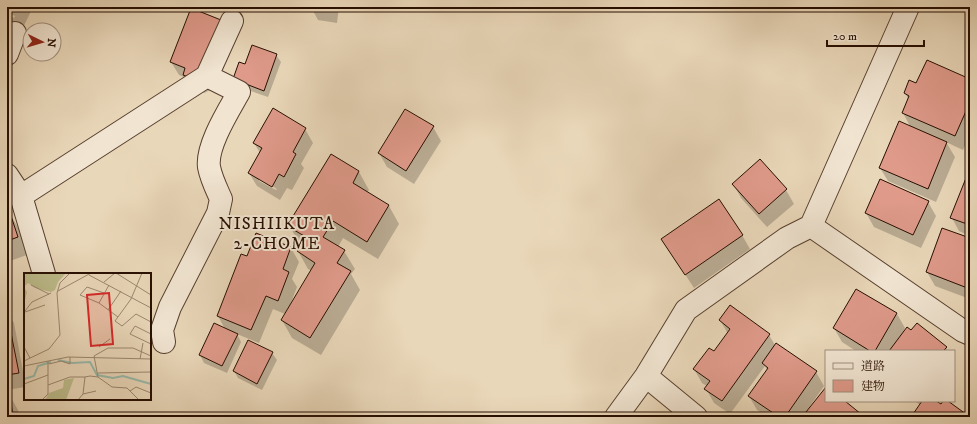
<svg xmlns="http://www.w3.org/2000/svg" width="977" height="424" font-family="'IM FELL DW Pica','Noto Serif JP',serif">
<rect width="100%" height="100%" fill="#e9d7b9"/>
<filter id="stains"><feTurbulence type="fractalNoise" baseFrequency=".005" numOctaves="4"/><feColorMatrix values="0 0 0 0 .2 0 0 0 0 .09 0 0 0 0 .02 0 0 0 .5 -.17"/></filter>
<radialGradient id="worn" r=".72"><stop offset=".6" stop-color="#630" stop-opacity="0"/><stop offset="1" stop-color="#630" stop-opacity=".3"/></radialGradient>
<path fill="#0003" fill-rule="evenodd" d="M 7,7 L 33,7 L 21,32 L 7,25 L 7,14 L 14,18 L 15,16 L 7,12 Z
M 294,7 L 339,7 L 337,23 L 318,20 L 312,9 Z
M 229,35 L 213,89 L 204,93 L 192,88 L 186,78 L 179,75 L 171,62 Z
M 276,55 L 281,62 L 268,97 L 239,87 L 246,65 Z
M 970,80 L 970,134 L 963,150 L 946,142 L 955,157 L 936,202 L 888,181 L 880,168 L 911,128 L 903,113 L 909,100 L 905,93 L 917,85 Z
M 433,127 L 441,141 L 414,184 L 387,167 L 379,153 Z
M 305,129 L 313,143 L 301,164 L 304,168 L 292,190 L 287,188 L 280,200 L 257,186 L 249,173 L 260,153 L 254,143 ZM 259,178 L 277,189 L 276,190 L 259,181 Z
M 331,155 L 359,172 L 369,190 L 367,193 L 389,206 L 399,224 L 378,259 L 343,238 L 338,247 L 344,251 L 355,269 L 351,274 L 360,290 L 321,355 L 292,338 L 282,320 L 285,314 L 273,309 L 259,343 L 237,334 L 241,342 L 227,373 L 204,363 L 200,355 L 225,329 L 218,316 L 247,258 L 257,234 L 291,248 L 299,262 L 292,279 L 297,287 L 289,308 L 312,271 L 308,269 L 298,251 L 302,246 L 289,226 Z
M 970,170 L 970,236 L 959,231 L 952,218 Z
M 733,184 L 786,190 L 794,204 L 767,227 L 741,198 Z
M 928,202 L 936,216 L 921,248 L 874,227 L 866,213 Z
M 7,209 L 19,229 L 27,255 L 7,262 Z
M 742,235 L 750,249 L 694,288 L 662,239 Z
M 970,239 L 970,299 L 935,286 L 927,272 Z
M 857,290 L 897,314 L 905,328 L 900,338 L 946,347 L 948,351 L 856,351 L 842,342 L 834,328 Z
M 730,307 L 769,335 L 775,345 L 816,372 L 824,386 L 810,406 L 811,407 L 826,389 L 826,401 L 843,401 L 861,417 L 768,417 L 757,410 L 749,396 L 767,370 L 765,366 L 730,414 L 714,403 L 706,389 L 707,386 L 702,383 L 694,369 L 714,353 L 728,334 L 720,320 Z
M 7,312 L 14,323 L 25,382 L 25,387 L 7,390 Z
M 272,353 L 277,360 L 262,390 L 238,378 L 234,371 Z
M 7,396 L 10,396 L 18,410 L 19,417 L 7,417 Z
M 915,401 L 935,401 L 941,406 L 946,401 L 968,417 L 912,417 L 920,405 Z"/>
<path fill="#df9a8a" stroke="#270e01" d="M 7,7 L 14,7 L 10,15 L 7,13 Z
M 310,7 L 330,7 L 330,10 Z
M 191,8 L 221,20 L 196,80 L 183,75 L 185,68 L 170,62 Z
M 252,45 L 277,54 L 264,91 L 233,79 L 239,62 L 245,64 Z
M 927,60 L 970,79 L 970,102 L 955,136 L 902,113 L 909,96 L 904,93 L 909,80 L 916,83 Z
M 273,108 L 306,128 L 293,152 L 296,154 L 284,177 L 279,174 L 272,187 L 248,173 L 262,148 L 253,143 Z
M 405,109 L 434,126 L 406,171 L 378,153 Z
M 899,121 L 947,142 L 928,189 L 879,168 Z
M 331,154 L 359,171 L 353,183 L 389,205 L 367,242 L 333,221 L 323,237 L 345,250 L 337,263 L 351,271 L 310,338 L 281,320 L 315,263 L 297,251 L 306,237 L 287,226 Z
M 760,159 L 787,189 L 759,214 L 732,184 Z
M 970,168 L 970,225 L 950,218 Z
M 880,179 L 929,201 L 913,235 L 865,213 Z
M 719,199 L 743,235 L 685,275 L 661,239 Z
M 9,210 L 18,237 L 7,241 L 7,211 Z
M 942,228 L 970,238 L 970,289 L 926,272 Z
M 256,233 L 291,247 L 283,269 L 289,272 L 278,301 L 266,296 L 251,330 L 217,316 L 241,254 L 247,256 Z
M 856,289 L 897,313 L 875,351 L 870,351 L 833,328 Z
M 730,305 L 770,334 L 722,401 L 704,389 L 710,381 L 693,369 L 709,348 L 714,351 L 730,329 L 719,320 Z
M 7,313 L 19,373 L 7,375 Z
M 214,323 L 238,334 L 222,366 L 199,355 Z
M 917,323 L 947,347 L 943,351 L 889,351 L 907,327 L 911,330 Z
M 248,340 L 273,352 L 257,384 L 233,371 Z
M 776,343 L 817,371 L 785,417 L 779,417 L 748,396 L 768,368 L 762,363 Z
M 826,387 L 826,401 L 845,401 L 861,414 L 858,417 L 802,417 Z
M 7,395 L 10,395 L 13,417 L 7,417 Z
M 922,401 L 936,401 L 941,404 L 943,401 L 948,401 L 970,417 L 911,417 Z"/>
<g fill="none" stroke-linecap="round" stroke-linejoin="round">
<g stroke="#58402f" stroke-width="24">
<path id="minor" d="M 7,54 L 15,33
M 7,175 L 21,196 L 44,274
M 21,196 L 207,76 L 232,21
M 811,226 L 963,331 L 970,334
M 164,342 L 162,330 L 170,307 L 218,213 L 221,199 C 216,188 211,178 209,167 C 206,146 229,110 239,92 L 207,76
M 646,376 L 696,417
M 616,417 L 646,376 L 686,310 L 787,238 L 811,226 L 908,7"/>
</g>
<use href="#minor" stroke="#f1e5d2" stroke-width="22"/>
</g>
<g text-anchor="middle" stroke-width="4" stroke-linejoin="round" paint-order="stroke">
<g font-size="17" letter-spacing="1" fill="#270e01" stroke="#f1e5d2">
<text x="277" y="229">NISHIIKUTA<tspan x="277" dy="20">2-CHOME</tspan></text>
</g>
</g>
<g transform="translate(24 273)">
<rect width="127" height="127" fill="#e9d7b9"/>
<path d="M 0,0 L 42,0 L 34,9 L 31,17 L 27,19 L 11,15 L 4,10 L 0,14 L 3,19 L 0,31 ZM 50,105 L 42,127 L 21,127 L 25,120 L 39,115 L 40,107 Z" fill="#bdbc8b"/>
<path fill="none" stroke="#98baab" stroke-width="2" d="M 34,87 L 48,90 L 66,89 L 73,102 L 89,105 L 99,103 L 127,111M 0,106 L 10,103 L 14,93 L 27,89"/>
<path fill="none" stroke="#9b876f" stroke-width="1" d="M 92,0 L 127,22M 118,0 L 107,26 L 91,48 L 98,53 L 112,41 L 127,49M 65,2 L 127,35M 80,9 L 91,0M 7,12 L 25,21M 34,18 L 67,0M 80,20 L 63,14 L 56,22 L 75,30 L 94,44M 75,30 L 85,12M 84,37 L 97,18M 1,38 L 8,29 L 27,20M 1,39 L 21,32M 127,61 L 111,53 L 106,61 L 127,71M 0,74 L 6,85M 75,74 L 86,66M 116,86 L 119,70M 0,88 L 25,76 L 36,62 L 33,20 L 36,10 L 46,0M 25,91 L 37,88 L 46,91 L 46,84M 0,93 L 44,84 L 127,86M 74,100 L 127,99M 74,104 L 70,83 L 84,75 L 109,75 L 127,83M 0,111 L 24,102M 24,112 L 46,104 L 61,104M 106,118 L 112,114 L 127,120M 59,121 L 61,104 L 66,103 L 74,104 L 88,114 L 103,115 L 115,127M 18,127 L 24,121 L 24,88M 54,127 L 59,121 L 72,118"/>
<path fill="#d62828" fill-opacity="0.15" stroke="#d62828" stroke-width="2" d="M 85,20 L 89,71 L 67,73 L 63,22 Z"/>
<rect width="127" height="127" fill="none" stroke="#270e01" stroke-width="2"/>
</g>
<rect width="977" height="424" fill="none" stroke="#e9d7b9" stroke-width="24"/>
<rect x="8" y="8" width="961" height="408" fill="none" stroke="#270e01" stroke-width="2"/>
<rect x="12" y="12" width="953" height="400" fill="none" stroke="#270e01"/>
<rect x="825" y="350" width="130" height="52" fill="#f1e5d2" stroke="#a08f7e"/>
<rect x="833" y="363" width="20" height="6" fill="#f1e5d2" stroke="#a08f7e"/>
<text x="861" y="370" font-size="12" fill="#270e01">道路</text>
<rect x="833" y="380" width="20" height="12" fill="#df9a8a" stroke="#a08f7e"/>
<text x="861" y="390" font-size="12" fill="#270e01">建物</text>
<g transform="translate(42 42) rotate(95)"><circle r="19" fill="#f1e5d2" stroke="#a08f7e"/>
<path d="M0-3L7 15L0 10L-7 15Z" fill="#8f2418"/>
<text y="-6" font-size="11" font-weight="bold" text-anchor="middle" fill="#270e01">N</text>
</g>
<path d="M827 40v6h97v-6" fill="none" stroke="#270e01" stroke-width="2"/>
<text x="833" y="40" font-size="12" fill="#270e01" stroke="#f1e5d2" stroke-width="3" paint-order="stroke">20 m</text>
<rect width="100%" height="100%" filter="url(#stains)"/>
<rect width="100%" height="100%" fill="url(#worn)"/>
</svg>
